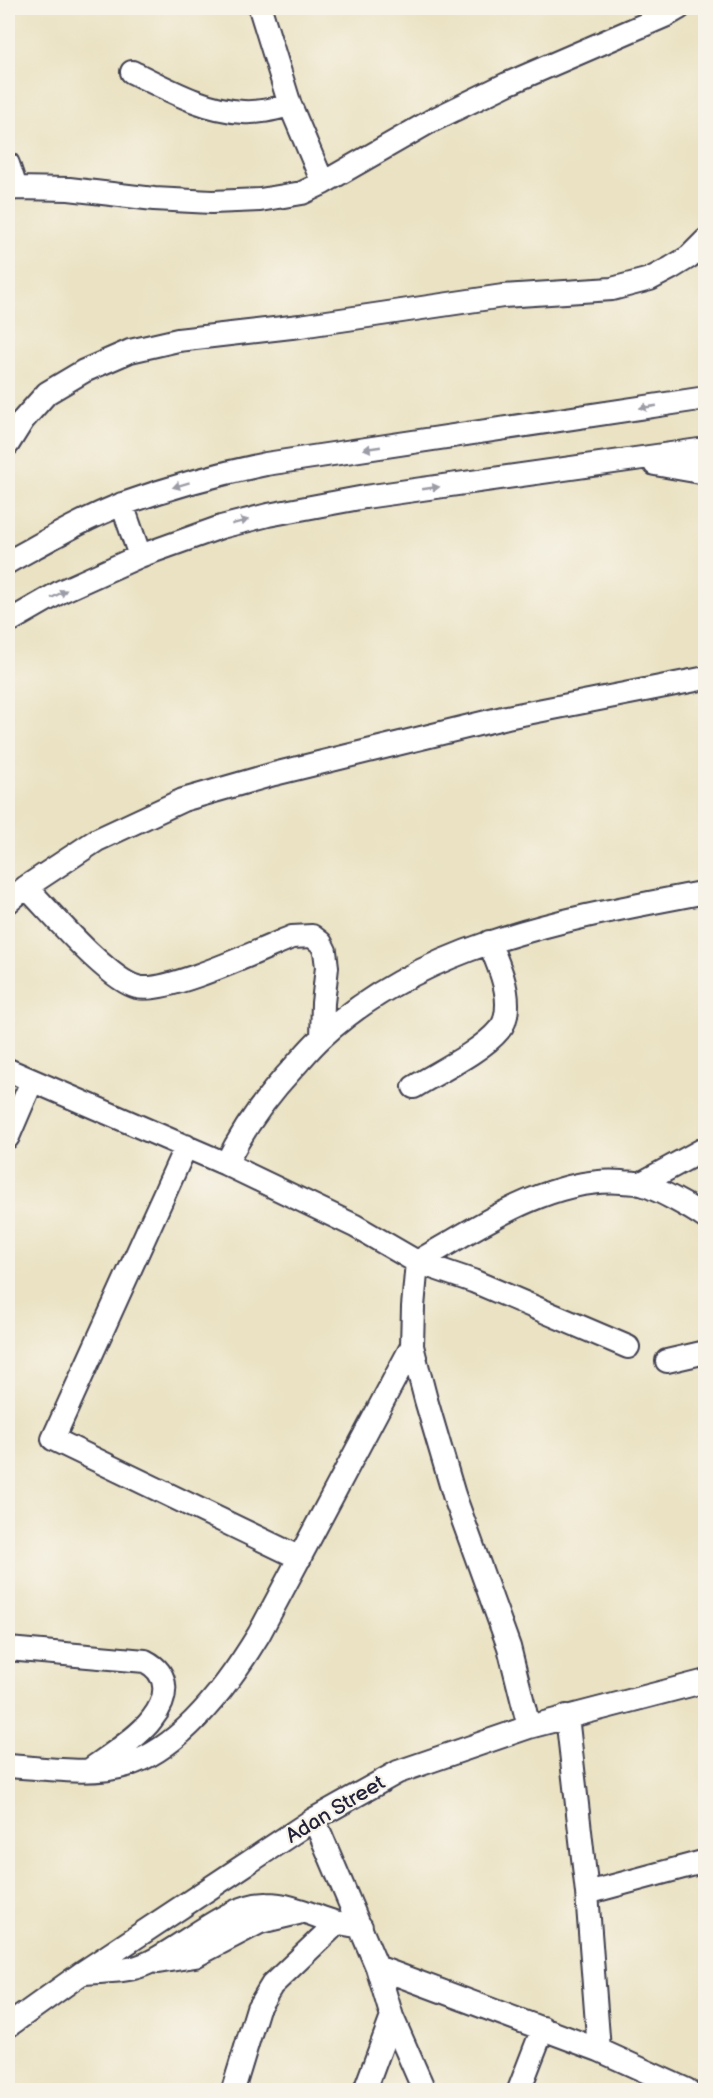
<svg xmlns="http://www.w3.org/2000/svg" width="713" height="2098" font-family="'Balsamiq Sans',sans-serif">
<rect width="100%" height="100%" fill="#f7f3e8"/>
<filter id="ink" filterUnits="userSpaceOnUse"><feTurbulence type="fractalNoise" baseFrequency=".0167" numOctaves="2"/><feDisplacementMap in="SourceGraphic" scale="12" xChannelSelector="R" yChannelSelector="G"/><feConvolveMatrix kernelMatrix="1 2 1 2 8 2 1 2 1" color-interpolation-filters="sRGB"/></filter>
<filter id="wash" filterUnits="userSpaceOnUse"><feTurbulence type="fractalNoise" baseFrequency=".008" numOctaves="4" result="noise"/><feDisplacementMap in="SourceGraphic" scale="24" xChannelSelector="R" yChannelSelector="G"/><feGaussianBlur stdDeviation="1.35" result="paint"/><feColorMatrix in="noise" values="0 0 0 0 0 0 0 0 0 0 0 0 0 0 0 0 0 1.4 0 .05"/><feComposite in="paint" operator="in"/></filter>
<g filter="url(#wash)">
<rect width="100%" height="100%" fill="#eae2c2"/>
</g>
<g filter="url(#ink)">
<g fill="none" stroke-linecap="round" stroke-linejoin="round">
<g stroke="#403f4f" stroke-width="26">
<path id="minor" d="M 260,8 L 290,105 L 323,183
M 132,72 C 167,89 203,110 243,112 C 259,113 274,109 290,105
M 8,164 L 16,188
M 8,190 L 16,188 L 69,189 L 154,199 L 212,202 L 260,200 L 302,193 L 323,183 L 431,121 L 507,84 L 667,15 L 679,8
M 8,444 L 23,420 L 47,393 L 84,371 L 130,351 L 178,340 L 300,326 L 503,296 L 612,289 L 650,279 L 671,268 L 689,257 L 706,240
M 655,464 L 706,473
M 122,504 L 140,556
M 8,562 C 45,542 83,519 123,504 C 170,487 218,474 266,464 L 706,398
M 8,622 L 62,591 L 140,556 L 221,527 L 268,515 L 365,497 L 706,449
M 26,887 C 49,910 108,980 137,987 C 165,995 262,949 292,937 L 312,936 L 321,943 L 325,951 L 327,967 L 323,1003 L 322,1037
M 8,902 L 26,887 L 97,840 L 183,800 L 274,774 L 507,717 L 706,678
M 8,1070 L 226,1164 L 355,1226 L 417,1262 L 473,1281 L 628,1347
M 414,1087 C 438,1072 482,1051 499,1030 C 505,1024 507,1013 507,1004 C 507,983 497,962 489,942
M 8,1137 L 32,1081
M 186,1146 L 53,1439 L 300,1558
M 226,1164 C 244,1127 266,1097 294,1067 C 303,1057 312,1046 322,1037 C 426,941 572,918 706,892
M 640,1184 L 706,1148
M 667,1361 L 706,1352
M 8,1649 L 145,1661 C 171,1674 168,1699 152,1719 C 140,1736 109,1756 91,1769
M 567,1716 L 587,1893 L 599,2050
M 529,1727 L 509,1647 L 454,1495 L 426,1400 L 412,1346 L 413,1307 L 417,1262 C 476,1228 551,1176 622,1182 C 628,1183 635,1182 641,1184 C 656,1188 692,1208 706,1218
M 8,1766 C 44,1768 92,1776 127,1765 C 184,1747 230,1682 259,1634 L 412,1346
M 314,1819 L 377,1967 L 392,2017 L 424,2090
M 587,1893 L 706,1861
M 158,1962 L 195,1956 L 260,1922 L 298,1913
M 377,1967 L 599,2050 L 687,2090
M 85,1973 C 106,1971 129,1972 148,1963 C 183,1947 229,1903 267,1904 C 290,1904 312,1915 334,1922 C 343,1924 352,1925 361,1927
M 8,2026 L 82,1973 L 314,1819 L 398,1772 L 529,1727 L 706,1681
M 233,2090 L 258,2008 L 272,1985 L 337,1923
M 365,2090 L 392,2017
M 519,2090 L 543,2028"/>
</g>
<use href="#minor" stroke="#fff" stroke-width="22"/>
</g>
<defs><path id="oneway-solid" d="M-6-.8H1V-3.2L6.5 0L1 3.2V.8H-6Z" transform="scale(1.5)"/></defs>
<g fill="#9c9ca7">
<use href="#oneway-solid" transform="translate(648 407) rotate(172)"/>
<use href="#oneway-solid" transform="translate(372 448) rotate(172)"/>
<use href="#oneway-solid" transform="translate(181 485) rotate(163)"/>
<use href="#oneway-solid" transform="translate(431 488) rotate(-8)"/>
<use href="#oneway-solid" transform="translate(240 522) rotate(-15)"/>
<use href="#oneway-solid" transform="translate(59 594) rotate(-28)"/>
</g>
</g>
<g text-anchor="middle" stroke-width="4.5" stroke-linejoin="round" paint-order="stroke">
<g font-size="21" fill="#22223b" stroke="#f7f3e8">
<text transform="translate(335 1809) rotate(-31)" y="7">Adan Street</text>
</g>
</g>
<rect width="713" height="2098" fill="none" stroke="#f7f3e8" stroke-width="30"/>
</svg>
